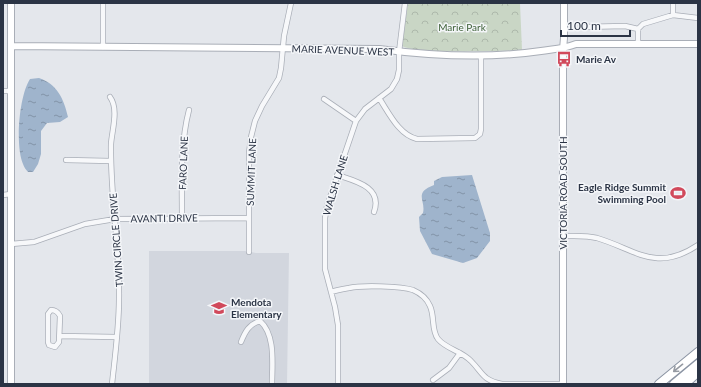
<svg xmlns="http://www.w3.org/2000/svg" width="701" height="387" font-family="Lato,sans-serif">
<defs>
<pattern id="forest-crowns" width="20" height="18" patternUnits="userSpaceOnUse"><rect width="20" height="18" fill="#c9d6c5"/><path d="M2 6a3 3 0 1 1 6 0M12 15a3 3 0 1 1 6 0" fill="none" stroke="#adb8ab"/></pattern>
<pattern id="water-ripples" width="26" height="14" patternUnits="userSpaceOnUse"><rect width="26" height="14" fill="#9fb4cc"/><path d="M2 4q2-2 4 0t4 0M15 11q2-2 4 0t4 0" fill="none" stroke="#8293a7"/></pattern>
</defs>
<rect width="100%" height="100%" fill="#e4e7ec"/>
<path fill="#d2d6de" d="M 149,251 L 245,251 L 256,253 L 289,253 L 287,384 L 149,384 Z"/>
<path fill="url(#forest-crowns)" d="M 408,3 L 520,3 L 522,50 C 502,51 415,54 402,46 Z"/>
<path fill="url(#water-ripples)" d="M 39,78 C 57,84 64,99 68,117 L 60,122 L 47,123 L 41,131 L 41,154 L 38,164 L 33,172 L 28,172 C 26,170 24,167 23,164 C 15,145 19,96 30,79 Z
M 472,175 L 490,233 L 490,241 L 477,258 L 463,263 L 432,254 L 420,231 L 419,217 L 423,213 C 426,200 413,193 434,185 L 434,181 L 442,177 Z"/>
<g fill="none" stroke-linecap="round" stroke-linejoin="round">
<g stroke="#a9aeb7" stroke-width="6">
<path id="street" d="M 673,15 L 673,3
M 581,27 L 625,26 L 638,29 L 643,24 L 673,15 L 698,18
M 638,29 L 638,44
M 103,47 L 103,3
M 3,91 L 11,91
M 110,97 C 119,109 112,130 111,144 C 110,196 120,248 119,299 C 119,327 115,356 112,384
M 379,98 C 389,113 399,135 417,139 L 475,138 L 480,134 L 481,129 L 481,56
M 324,99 L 356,121
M 66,160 L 111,161
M 337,175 C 355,181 383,187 374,212
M 3,195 L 11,194
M 182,218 C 182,181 180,145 189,110
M 563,236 C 574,236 586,235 597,238 C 637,250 656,273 698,245
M 11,244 L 34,242 L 85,224 L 115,219 L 249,218
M 249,252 L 249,153 L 251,137 L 255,121 L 262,106 L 279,78 L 281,68 L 284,36 L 291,3
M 331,292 C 337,290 343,289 349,288 C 361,285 401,286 413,290 C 420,293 427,299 430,306 C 435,317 431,330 438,339 C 446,349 462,351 471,361 C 483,373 482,380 502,384 L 563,384
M 51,310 C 56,310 58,312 60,316 L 59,342 L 55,347 L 49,345 L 48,342 L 48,314 Z
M 60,336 L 116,337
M 241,342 C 245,332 249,324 260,321 C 276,335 272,365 272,384
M 433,380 L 449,368 L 460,353
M 338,384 L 338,325 L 335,307 L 325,269 L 325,218 L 327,206 L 356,121 L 365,109 L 391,89 L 397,79 L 399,70 L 399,52 L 405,3"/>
</g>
<g stroke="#a9aeb7" stroke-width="8">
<path id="secondary" d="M 11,3 L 11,384
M 11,46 L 379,49 C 433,56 487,59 541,51 C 554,49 563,49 576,44 L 698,44
M 563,384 L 563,49 L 564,38 L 564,3"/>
</g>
<g stroke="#8b94a3" stroke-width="10">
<path id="highway" d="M 659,384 L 698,352
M 674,384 L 698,364
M 685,384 L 698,372"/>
</g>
<use href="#street" stroke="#f7f8fa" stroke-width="4.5"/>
<use href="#secondary" stroke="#fff" stroke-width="6"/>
<use href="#highway" stroke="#fff" stroke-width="8"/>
</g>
<defs><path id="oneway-shaft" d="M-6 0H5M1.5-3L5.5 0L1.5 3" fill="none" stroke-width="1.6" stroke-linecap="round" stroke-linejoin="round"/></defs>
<use stroke="#959aa2" href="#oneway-shaft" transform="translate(678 368) rotate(141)"/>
<defs>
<g id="bus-bare" transform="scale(1.2)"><path d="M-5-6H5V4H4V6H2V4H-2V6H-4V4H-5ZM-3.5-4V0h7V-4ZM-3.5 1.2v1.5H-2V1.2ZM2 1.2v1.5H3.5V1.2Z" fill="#d1495b" stroke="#f4f6f9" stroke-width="2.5" paint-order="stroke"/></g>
<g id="stadium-bare" transform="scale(1.2)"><path d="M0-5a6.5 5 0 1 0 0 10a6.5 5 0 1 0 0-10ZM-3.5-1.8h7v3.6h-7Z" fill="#d1495b" stroke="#f4f6f9" stroke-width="2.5" paint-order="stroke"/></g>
<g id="school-bare" transform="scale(1.2)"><path d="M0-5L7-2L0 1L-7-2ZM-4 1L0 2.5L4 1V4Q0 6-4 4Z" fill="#d1495b" stroke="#f4f6f9" stroke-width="2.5" paint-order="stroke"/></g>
</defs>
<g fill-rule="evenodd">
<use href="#bus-bare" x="564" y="59"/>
<use href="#stadium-bare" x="678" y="193"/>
<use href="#school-bare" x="219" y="308"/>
</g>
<g text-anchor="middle" stroke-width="3" stroke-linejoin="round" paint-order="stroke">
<g font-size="10" fill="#3f6138" stroke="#f4f6f9">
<text x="462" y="31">Marie Park</text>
</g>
<g font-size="10" fill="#2b3445" stroke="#f4f6f9">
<text transform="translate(343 50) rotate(2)" y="4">MARIE AVENUE WEST</text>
<text transform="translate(183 163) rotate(-88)" y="4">FARO LANE</text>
<text transform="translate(251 172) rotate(-88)" y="4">SUMMIT LANE</text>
<text transform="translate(335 185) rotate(-73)" y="4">WALSH LANE</text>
<text transform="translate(563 193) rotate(-90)" y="4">VICTORIA ROAD SOUTH</text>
<text transform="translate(164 218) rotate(-1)" y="4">AVANTI DRIVE</text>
<text transform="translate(116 240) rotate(-94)" y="4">TWIN CIRCLE DRIVE</text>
</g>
<g font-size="10" font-weight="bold" fill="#2b3445" stroke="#f4f6f9" text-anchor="start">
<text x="576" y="63">Marie Av</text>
<text x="666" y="191" text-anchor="end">Eagle Ridge Summit<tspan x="666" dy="12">Swimming Pool</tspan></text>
<text x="231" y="306">Mendota<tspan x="231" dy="12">Elementary</tspan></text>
</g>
</g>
<rect width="701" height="387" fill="none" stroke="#2b3445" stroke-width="8"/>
<path d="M561 30v6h69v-6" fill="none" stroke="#2b3445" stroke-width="2"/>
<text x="567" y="30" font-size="12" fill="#2b3445" stroke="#f4f6f9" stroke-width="3" paint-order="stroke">100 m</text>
</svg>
